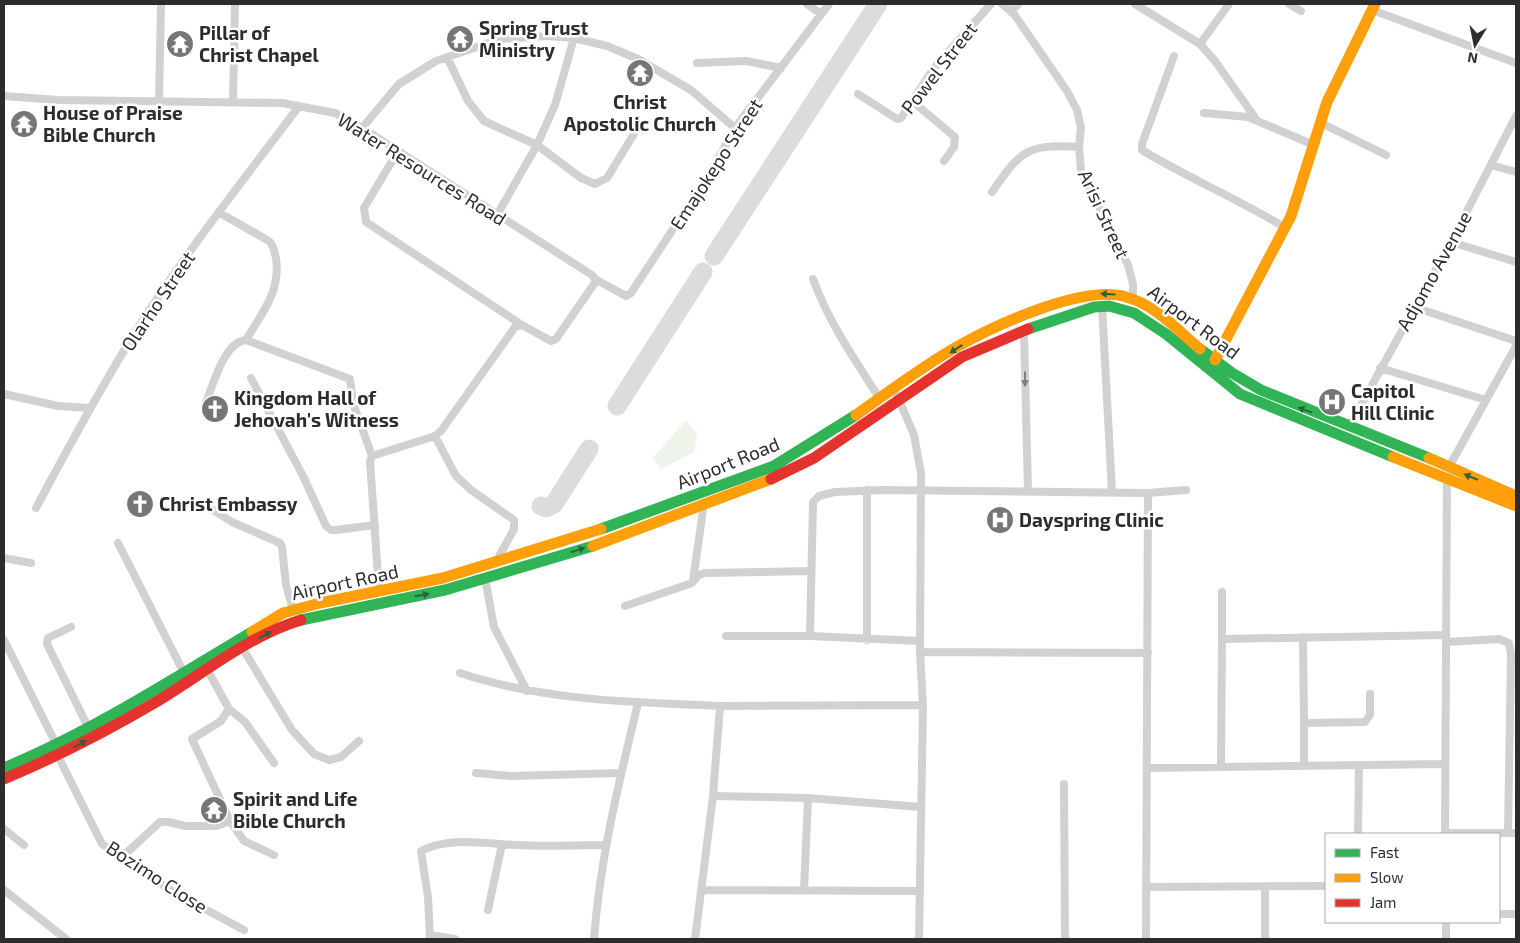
<svg xmlns="http://www.w3.org/2000/svg" width="1520" height="943" font-family="'Exo 2',sans-serif">
<rect width="100%" height="100%" fill="#fff"/>
<path fill="#eef4e9" d="M 686,420 L 697,434 L 694,452 L 661,469 L 653,458 Z"/>
<g fill="none" stroke-linecap="round" stroke-linejoin="round">
<path stroke="#dcdcdc" stroke-width="19" d="M 714,256 L 878,4
M 617,406 L 703,272
M 541,506 L 546,508 L 554,504 L 589,449"/>
<path stroke="#d1d1d1" stroke-width="8" d="M 807,4 L 821,14
M 1002,4 L 1014,14 L 1067,91 L 1077,110 L 1081,128 L 1079,147 L 1081,171 L 1128,265 L 1133,284 L 1133,298
M 1135,4 L 1200,44 L 1215,61 L 1256,119
M 1289,4 L 1301,11
M 1372,10 L 1516,63
M 1011,12 L 1018,4
M 1200,44 L 1229,4
M 1174,56 L 1142,144 L 1142,150 C 1188,178 1238,199 1284,227
M 447,57 L 468,101 L 484,121 L 537,145 L 581,178 L 595,184 L 607,178 L 634,134
M 697,63 L 746,61 L 781,68
M 858,94 L 897,119 L 901,118 L 934,68 L 991,4
M 4,96 L 58,100 L 282,103 L 335,113 L 367,131 L 592,275 L 595,279 L 594,284 L 556,339 L 551,341 L 522,325 L 366,222 L 364,208 L 398,151
M 159,101 L 161,4
M 233,101 L 235,4
M 912,101 L 955,137 L 954,147 L 944,161
M 1204,113 L 1248,117 L 1314,145
M 1321,123 L 1386,155
M 362,128 L 399,84 L 436,61 L 500,39 L 548,36 L 574,38 L 607,46 L 638,59 L 691,90 L 735,128
M 1491,165 L 1516,172
M 992,192 C 1021,150 1027,144 1079,147
M 220,213 L 269,241 C 274,246 274,251 276,258 C 281,291 262,313 246,340
M 497,215 L 537,145 L 555,105 L 574,38
M 1451,242 L 1516,262
M 595,279 L 626,296 L 631,293 L 712,170 L 735,128 L 829,4
M 813,279 C 829,323 855,360 880,399
M 1102,306 L 1112,492
M 1414,307 L 1516,341
M 1024,331 L 1028,491
M 1380,368 L 1486,400
M 251,378 L 303,476 L 326,526 L 331,530 L 336,530 L 375,525
M 4,394 L 58,406 L 90,408
M 897,395 L 914,435 L 921,473 L 920,652 L 923,705 L 919,939
M 206,402 C 214,383 224,342 246,340 L 350,379 L 353,403 L 372,456 L 370,461 L 379,591
M 1350,425 L 1451,242 L 1516,116
M 435,436 L 456,476 L 471,490 L 514,520 L 514,529 L 496,562
M 372,456 L 435,436 L 441,431 L 515,327 L 522,325
M 1449,467 L 1516,346
M 867,490 L 867,640
M 36,508 C 69,446 103,383 141,323 C 189,248 246,177 299,106
M 210,508 L 232,522 L 280,543 L 282,547 L 286,585 L 293,610
M 118,543 L 184,673
M 4,558 L 31,563
M 485,578 L 494,627 L 527,691
M 693,581 L 704,503
M 625,606 L 692,583 L 698,576 L 704,573 L 811,571
M 71,627 L 48,638 L 47,644 L 88,727
M 726,636 L 810,636
M 1303,637 L 1304,723 L 1365,722 L 1370,715 L 1370,694
M 1222,639 L 1222,592
M 4,640 L 56,744
M 920,641 L 810,636 L 813,502 L 819,496 L 835,492 L 882,490 L 1148,493 L 1186,490
M 1446,642 L 1499,639 L 1509,643 L 1511,654 L 1508,833
M 243,649 L 292,730 L 314,754 L 329,760 L 341,757 L 359,741
M 920,652 L 1148,653
M 208,671 L 229,709 L 221,721 L 192,739 L 230,821 L 244,841 L 274,855
M 460,673 C 544,701 633,702 720,706 L 713,796 L 695,939
M 720,706 L 923,705
M 229,709 L 245,722 L 274,763
M 1304,720 L 1304,766
M 58,756 L 102,844 L 175,893 L 244,930
M 1221,767 L 1222,639 L 1446,635
M 1148,768 L 1445,764
M 476,773 L 511,776 L 621,773
M 1064,784 L 1065,939
M 713,796 L 808,798 L 921,807
M 4,829 L 24,845
M 1445,833 L 1516,833
M 1358,834 L 1359,765
M 1445,834 L 1447,477
M 122,857 L 160,822 L 169,822 L 185,826 L 217,826 L 230,821
M 1147,887 L 1326,886
M 4,890 L 66,939
M 701,890 L 920,891
M 804,890 L 808,798
M 488,910 L 502,844
M 1499,914 L 1516,914
M 430,935 L 455,939
M 430,939 L 428,897 L 421,851 C 449,836 485,844 516,845 C 545,847 575,845 605,845
M 594,939 C 600,858 619,782 638,703
M 1146,939 L 1148,493
M 1265,939 L 1265,886
M 1446,939 L 1446,922"/>
<path stroke="#30b455" stroke-width="11" d="M 1028,329 L 1094,307 L 1109,306 L 1134,313 L 1166,334 L 1240,394 L 1393,457
M 1200,349 L 1232,373 L 1261,390 L 1429,458
M 601,529 L 774,466 L 856,415
M 301,620 L 445,590 L 593,546
M 4,768 C 91,732 171,680 252,632"/>
<path stroke="#ff9f0a" stroke-width="11" d="M 1215,360 L 1291,216 L 1327,102 L 1375,4
M 856,415 C 890,391 924,365 960,345 C 998,324 1085,284 1126,297 C 1156,305 1177,330 1200,349
M 1393,457 L 1516,506
M 1429,458 L 1516,496
M 593,546 L 771,479
M 252,632 L 283,613 L 320,603 L 443,578 L 601,529"/>
<path stroke="#e5322d" stroke-width="11" d="M 771,479 L 814,458 L 962,357 L 1028,329
M 4,779 C 56,757 107,731 156,702 C 203,674 248,636 301,620"/>
</g>
<defs><path id="oneway-solid" d="M-6-.8H1V-3.2L6.5 0L1 3.2V.8H-6Z" transform="scale(1.25)"/></defs>
<g fill="#2e623c">
<use href="#oneway-solid" transform="translate(1108 294) rotate(-177)"/>
<use href="#oneway-solid" transform="translate(956 349) rotate(147)"/>
<use href="#oneway-solid" transform="translate(1305 410) rotate(-160)"/>
<use href="#oneway-solid" transform="translate(1471 477) rotate(-157)"/>
<use href="#oneway-solid" transform="translate(578 550) rotate(-17)"/>
<use href="#oneway-solid" transform="translate(422 595) rotate(-11)"/>
<use href="#oneway-solid" transform="translate(265 635) rotate(-30)"/>
<use href="#oneway-solid" transform="translate(80 744) rotate(-28)"/>
</g>
<use fill="#7e7e7e" href="#oneway-solid" transform="translate(1025 379) rotate(90)"/>
<defs>
<g id="temple-disc" transform="scale(1.4375)"><circle r="9.5" fill="#767676" stroke="#fff"/><path d="M0-6L5-2H3V0L6.5 2.5H4V6H1.5V3h-3V6H-4V2.5H-6.5L-3 0V-2H-5Z" fill="#fff"/></g>
<g id="hospital-disc" transform="scale(1.4375)"><circle r="9.5" fill="#767676" stroke="#fff"/><path d="M-5-5h3v3.5h4V-5h3V5h-3V1.5h-4V5h-3Z" fill="#fff"/></g>
<g id="church-disc" transform="scale(1.4375)"><circle r="9.5" fill="#767676" stroke="#fff"/><path d="M-1.2-6h2.4v3.5h3.3v2.4h-3.3V6h-2.4V-.1h-3.3v-2.4h3.3Z" fill="#fff"/></g>
</defs>
<g fill-rule="evenodd">
<use href="#temple-disc" x="460" y="39"/>
<use href="#temple-disc" x="180" y="44"/>
<use href="#temple-disc" x="640" y="73"/>
<use href="#temple-disc" x="24" y="124"/>
<use href="#hospital-disc" x="1332" y="402"/>
<use href="#church-disc" x="215" y="409"/>
<use href="#church-disc" x="140" y="504"/>
<use href="#hospital-disc" x="1000" y="520"/>
<use href="#temple-disc" x="214" y="810"/>
</g>
<g text-anchor="middle" stroke-width="5" stroke-linejoin="round" paint-order="stroke">
<g font-size="19" font-weight="bold" fill="#2c2c2c" stroke="#fff" text-anchor="start">
<text x="479" y="35">Spring Trust<tspan x="479" dy="22">Ministry</tspan></text>
<text x="199" y="40">Pillar of<tspan x="199" dy="22">Christ Chapel</tspan></text>
<text x="640" y="109" text-anchor="middle">Christ<tspan x="640" dy="22">Apostolic Church</tspan></text>
<text x="43" y="120">House of Praise<tspan x="43" dy="22">Bible Church</tspan></text>
<text x="1351" y="398">Capitol<tspan x="1351" dy="22">Hill Clinic</tspan></text>
<text x="234" y="405">Kingdom Hall of<tspan x="234" dy="22">Jehovah's Witness</tspan></text>
<text x="159" y="511">Christ Embassy</text>
<text x="1019" y="527">Dayspring Clinic</text>
<text x="233" y="806">Spirit and Life<tspan x="233" dy="22">Bible Church</tspan></text>
</g>
<g font-size="19" fill="#2c2c2c" stroke="#fff">
<text transform="translate(939 68) rotate(-52)" y="7">Powel Street</text>
<text transform="translate(716 164) rotate(-57)" y="7">Emajokepo Street</text>
<text transform="translate(422 169) rotate(32)" y="7">Water Resources Road</text>
<text transform="translate(1104 214) rotate(65)" y="7">Arisi Street</text>
<text transform="translate(1434 271) rotate(-61)" y="7">Adjomo Avenue</text>
<text transform="translate(158 301) rotate(-56)" y="7">Olarho Street</text>
<text transform="translate(1194 322) rotate(37)" y="7">Airport Road</text>
<text transform="translate(728 463) rotate(-22)" y="7">Airport Road</text>
<text transform="translate(345 582) rotate(-12)" y="7">Airport Road</text>
<text transform="translate(157 877) rotate(33)" y="7">Bozimo Close</text>
</g>
</g>
<rect width="1520" height="943" fill="none" stroke="#2c2c2c" stroke-width="10"/>
<rect x="1325" y="833" width="175" height="90" fill="#ffffff" stroke="#ababab"/>
<rect x="1335" y="849" width="25" height="8" fill="#30b455" stroke="#ababab"/>
<text x="1370" y="858" font-size="15" fill="#2c2c2c">Fast</text>
<rect x="1335" y="874" width="25" height="8" fill="#ff9f0a" stroke="#ababab"/>
<text x="1370" y="883" font-size="15" fill="#2c2c2c">Slow</text>
<rect x="1335" y="899" width="25" height="8" fill="#e5322d" stroke="#ababab"/>
<text x="1370" y="908" font-size="15" fill="#2c2c2c">Jam</text>
<g transform="translate(1475 45) rotate(190)" stroke="#ffffff" stroke-width="4" paint-order="stroke">
<path d="M0-4L9 19L0 12L-9 19Z" fill="#2c2c2c"/>
<text y="-8" font-size="14" font-weight="bold" text-anchor="middle" fill="#2c2c2c">N</text>
</g>
</svg>
